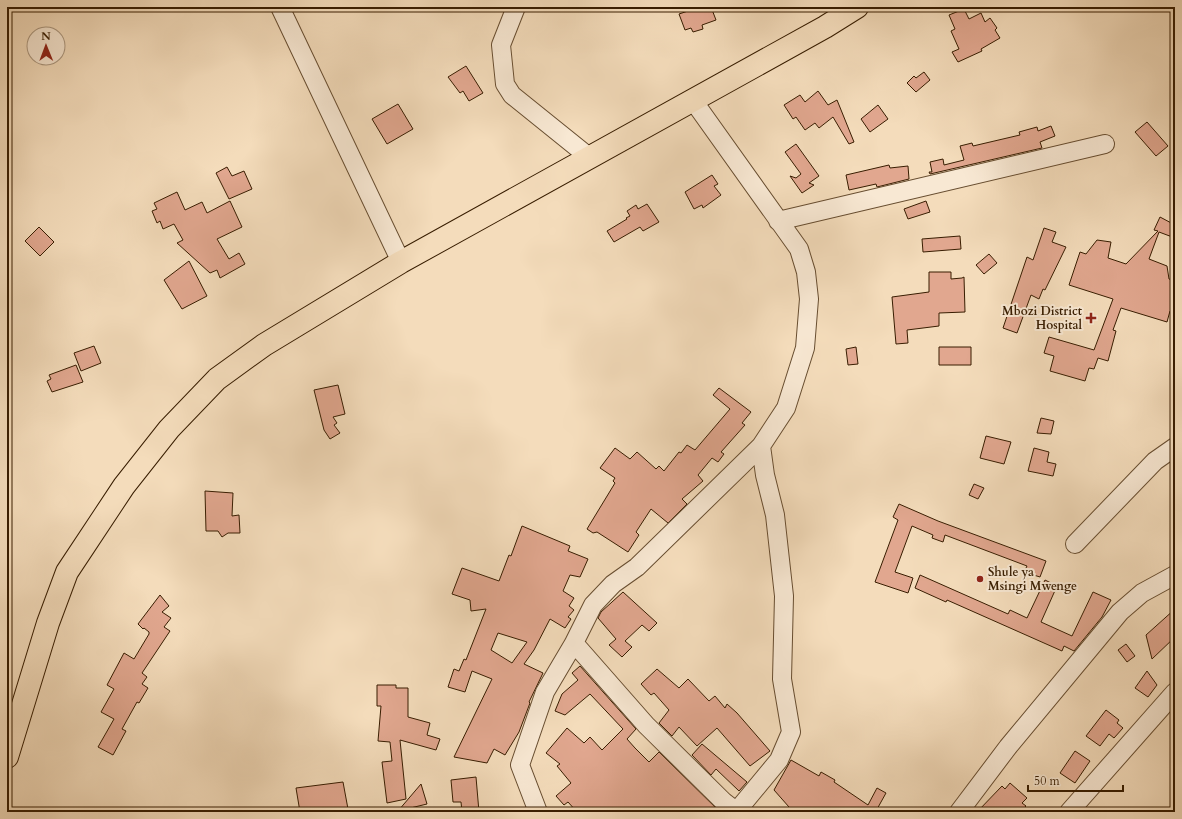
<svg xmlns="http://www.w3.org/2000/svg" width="1182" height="819" font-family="Cardo,serif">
<rect width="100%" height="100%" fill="#f4dcbb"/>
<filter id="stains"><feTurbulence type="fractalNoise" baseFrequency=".005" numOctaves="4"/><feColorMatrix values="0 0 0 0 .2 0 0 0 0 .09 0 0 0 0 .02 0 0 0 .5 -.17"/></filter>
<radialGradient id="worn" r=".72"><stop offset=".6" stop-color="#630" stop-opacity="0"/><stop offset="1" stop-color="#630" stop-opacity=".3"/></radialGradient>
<path fill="#e1a78f" stroke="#381d01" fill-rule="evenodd" d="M 700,7 L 711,7 L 716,20 L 702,25 L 703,29 L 693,32 L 691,28 L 685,30 L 679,14 Z
M 964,9 L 969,19 L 981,13 L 985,22 L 990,18 L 997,28 L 995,30 L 1000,38 L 981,49 L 982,51 L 958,62 L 952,52 L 959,49 L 951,31 L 955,29 L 949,15 Z
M 466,66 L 483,93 L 469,101 L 463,91 L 460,93 L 448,77 Z
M 924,72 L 930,80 L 916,92 L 907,83 L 914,76 L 916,78 Z
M 818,91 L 828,105 L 837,100 L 854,142 L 849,144 L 833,117 L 819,128 L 815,123 L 805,130 L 796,117 L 793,119 L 784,105 L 800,95 L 805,102 Z
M 398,104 L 413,129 L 387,144 L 372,119 Z
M 878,105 L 888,119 L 870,132 L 861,119 Z
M 1147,122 L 1168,146 L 1156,156 L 1135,132 Z
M 1051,126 L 1055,136 L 1040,142 L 1042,148 L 930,174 L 929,172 L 932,172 L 930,162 L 943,159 L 944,165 L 964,160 L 960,146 L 972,143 L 973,146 L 1020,135 L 1019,132 L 1037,127 L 1038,131 Z
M 796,144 L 819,176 L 809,183 L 814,185 L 802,193 L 790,176 L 796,178 L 801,174 L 785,152 Z
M 889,165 L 890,168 L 908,166 L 909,179 L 877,187 L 876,184 L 849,190 L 846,175 Z
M 227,167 L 232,176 L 244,171 L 252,189 L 229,199 L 216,173 Z
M 712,175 L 718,184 L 714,186 L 721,195 L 703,208 L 702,205 L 694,209 L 685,192 Z
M 177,192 L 185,210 L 202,202 L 207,213 L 230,201 L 242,227 L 217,239 L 229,259 L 239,253 L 245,264 L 220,278 L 217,270 L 210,273 L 177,243 L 183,240 L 174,224 L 163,229 L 160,221 L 157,223 L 152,211 L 157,209 L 154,203 Z
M 926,201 L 930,212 L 908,219 L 904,209 Z
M 647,204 L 659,222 L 643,231 L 640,227 L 614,242 L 607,231 L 627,219 L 626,218 L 630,216 L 627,211 L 636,205 L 638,209 Z
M 1160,217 L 1175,225 L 1175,238 L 1159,232 L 1149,259 L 1167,266 L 1169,279 L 1175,281 L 1175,314 L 1170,311 L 1167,322 L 1121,308 L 1113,330 L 1116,331 L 1108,361 L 1098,358 L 1094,369 L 1089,368 L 1085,381 L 1050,371 L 1054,356 L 1044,353 L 1049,337 L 1094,350 L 1113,299 L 1069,285 L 1080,252 L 1086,254 L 1097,240 L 1111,242 L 1108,258 L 1126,264 L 1158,231 L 1154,230 Z
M 39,227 L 54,242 L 40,256 L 25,241 Z
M 1044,228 L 1056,232 L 1052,242 L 1066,247 L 1045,290 L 1043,289 L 1039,299 L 1031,295 L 1017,333 L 1003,328 L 1027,257 L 1033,260 Z
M 960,236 L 961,249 L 923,252 L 922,239 Z
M 989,254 L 997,263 L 984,274 L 976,265 Z
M 189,261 L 207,296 L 182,309 L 164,280 Z
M 929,272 L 951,272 L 951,279 L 962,278 L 964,277 L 965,312 L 939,313 L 939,326 L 907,330 L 908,343 L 896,344 L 892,297 L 929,292 Z
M 94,346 L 101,363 L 81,371 L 74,353 Z
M 856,347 L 858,364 L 848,365 L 846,349 Z
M 939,347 L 971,347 L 971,365 L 939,365 Z
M 76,365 L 83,382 L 52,392 L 47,381 L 51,379 L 49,375 Z
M 338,385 L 345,414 L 333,417 L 337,423 L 334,425 L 340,433 L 330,439 L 324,430 L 314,390 Z
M 719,388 L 751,412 L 742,423 L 745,425 L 721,452 L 724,454 L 718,462 L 712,458 L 698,475 L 703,481 L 682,499 L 687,504 L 668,523 L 651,509 L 636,532 L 639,535 L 628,552 L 597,532 L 593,533 L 587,529 L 615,483 L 613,481 L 615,478 L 600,468 L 615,448 L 630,459 L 637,452 L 656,469 L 659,466 L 664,471 L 679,452 L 681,453 L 687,445 L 695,450 L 730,409 L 713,395 Z
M 1041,418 L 1054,421 L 1051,434 L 1037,433 Z
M 986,436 L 1011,442 L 1004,464 L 980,458 Z
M 1034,448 L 1049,452 L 1047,462 L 1056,464 L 1053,476 L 1028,471 Z
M 974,484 L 984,488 L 978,499 L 969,495 Z
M 205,491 L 233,493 L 232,516 L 239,515 L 240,533 L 228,533 L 222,537 L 218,531 L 206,531 Z
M 899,504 L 938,521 L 1046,561 L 1040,577 L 1024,572 L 1027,566 L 945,535 L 943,542 L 932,538 L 933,535 L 912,526 L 895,572 L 913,578 L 908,593 L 875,582 L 898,520 L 893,517 Z
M 522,526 L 570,546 L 568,551 L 588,559 L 580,577 L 570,575 L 563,591 L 574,598 L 569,606 L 574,610 L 568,617 L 571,619 L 565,628 L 550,619 L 534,650 L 524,664 L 543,673 L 529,702 L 530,703 L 519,732 L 505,755 L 494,749 L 487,763 L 454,757 L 492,679 L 472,671 L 465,692 L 448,687 L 454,669 L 459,671 L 464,659 L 466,660 L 486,609 L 471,611 L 470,600 L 452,594 L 462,568 L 499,581 L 509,555 L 511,556 ZM 498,633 L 527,642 L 512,663 L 491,650 Z
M 920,575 L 1008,614 L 1010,610 L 1027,618 L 1045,580 L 1057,586 L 1041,622 L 1072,636 L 1093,592 L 1111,600 L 1102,617 L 1074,651 L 1064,646 L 1062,651 L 947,600 L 946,602 L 915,588 Z
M 623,592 L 657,623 L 649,631 L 642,625 L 625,641 L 632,647 L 622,657 L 609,645 L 616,639 L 598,618 L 601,612 Z
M 160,595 L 169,606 L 162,612 L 171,618 L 164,627 L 170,631 L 142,673 L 147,677 L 142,684 L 148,688 L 139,703 L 137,702 L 122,729 L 126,731 L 113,755 L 98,747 L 114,719 L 101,712 L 114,689 L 107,685 L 124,653 L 134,659 L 149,634 L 149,632 L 144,628 L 143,629 L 138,624 Z
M 1175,609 L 1175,637 L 1152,659 L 1146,635 Z
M 1126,644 L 1135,656 L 1127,662 L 1118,650 Z
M 580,666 L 636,729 L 627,739 L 635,748 L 649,762 L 659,752 L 720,812 L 577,812 L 568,802 L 564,805 L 556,796 L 571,783 L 557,766 L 560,764 L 546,753 L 567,728 L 584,743 L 590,737 L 602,750 L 623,729 L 590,694 L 565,715 L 555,711 L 562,694 L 578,680 L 572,673 Z
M 657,669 L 679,688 L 688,679 L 709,701 L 715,696 L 725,708 L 727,704 L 737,713 L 770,751 L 750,766 L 717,728 L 697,746 L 679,727 L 672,736 L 659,723 L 669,710 L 654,693 L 651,695 L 641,684 Z
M 1147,671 L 1157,685 L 1148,697 L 1135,688 Z
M 377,685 L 396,685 L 396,688 L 408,688 L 408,717 L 430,723 L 427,735 L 440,739 L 436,750 L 400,740 L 406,799 L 387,803 L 382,762 L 392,761 L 390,742 L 378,741 L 381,706 L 377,706 Z
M 1106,710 L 1119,720 L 1117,723 L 1123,728 L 1114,738 L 1109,734 L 1100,746 L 1086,736 Z
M 702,744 L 747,782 L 739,791 L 716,769 L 711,775 L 692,755 Z
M 1075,751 L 1090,761 L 1075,783 L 1060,773 Z
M 791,760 L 819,776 L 821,772 L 835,780 L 834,782 L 868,805 L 877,788 L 886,793 L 876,811 L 878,812 L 794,812 L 788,808 L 789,807 L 774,790 Z
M 476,777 L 479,812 L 462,812 L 461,802 L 453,802 L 451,780 Z
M 343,782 L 348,809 L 329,812 L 300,812 L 296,788 Z
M 1010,783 L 1027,798 L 1022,803 L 1026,806 L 1020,812 L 977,812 L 1002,786 L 1005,789 Z
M 421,784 L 427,804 L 398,811 Z"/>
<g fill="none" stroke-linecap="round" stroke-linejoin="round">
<g stroke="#674d30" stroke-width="20">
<path id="minor" d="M 280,7 L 401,262
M 516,7 L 501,45 L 505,84 L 512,95 L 589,157
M 778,221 L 1105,144
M 1075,544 L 1155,461 L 1175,447
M 574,643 L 646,725 L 724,802 L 737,812
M 538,812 L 520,765 L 545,692 L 574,643 L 593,605 L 613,584 L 637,567 L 761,446 L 786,408 L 805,348 L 809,299 L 806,272 L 799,249 L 692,99
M 736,812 L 779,760 L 791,732 L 782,679 L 784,596 L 775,515 L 765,475 L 761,446
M 959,812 L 1008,747 L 1120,612 L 1142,593 L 1175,575
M 1069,812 L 1175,692"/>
</g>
<g stroke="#381d01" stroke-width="24">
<path id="highway" d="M 7,757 L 48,623 L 67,572 L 124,486 L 169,429 L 217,379 L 264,345 L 401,262 L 825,27 L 857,7"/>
</g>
<use href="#minor" stroke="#f8e8d3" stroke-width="18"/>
<use href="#highway" stroke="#f4dcbb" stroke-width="22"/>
</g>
<g fill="#8f2418" stroke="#f8e8d3" stroke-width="1.5">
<path d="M1089 312h4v4h4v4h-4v4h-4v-4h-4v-4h4z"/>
<circle cx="980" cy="579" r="4"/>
</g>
<g text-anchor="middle" stroke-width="4" stroke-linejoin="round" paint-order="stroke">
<g font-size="12" font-weight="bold" fill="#381d01" stroke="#f8e8d3" text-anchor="end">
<text x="1082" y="315">Mbozi District<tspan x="1082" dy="14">Hospital</tspan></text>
<text x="988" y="576" text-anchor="start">Shule ya<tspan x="988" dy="14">Msingi Mwenge</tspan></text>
</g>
</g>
<rect width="1182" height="819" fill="none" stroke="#f4dcbb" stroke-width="24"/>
<rect x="8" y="8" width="1166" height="803" fill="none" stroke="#381d01" stroke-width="2"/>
<rect x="12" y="12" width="1158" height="795" fill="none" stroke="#381d01"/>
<g transform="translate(46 46) rotate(359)"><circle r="19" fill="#f8e8d3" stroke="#ab977f"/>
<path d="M0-3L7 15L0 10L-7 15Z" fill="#8f2418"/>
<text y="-6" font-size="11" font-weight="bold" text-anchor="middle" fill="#381d01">N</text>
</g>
<path d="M1028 785v6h95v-6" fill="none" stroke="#381d01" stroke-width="2"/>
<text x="1034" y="785" font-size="12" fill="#381d01" stroke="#f8e8d3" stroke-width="3" paint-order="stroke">50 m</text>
<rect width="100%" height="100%" filter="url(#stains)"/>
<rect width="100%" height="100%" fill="url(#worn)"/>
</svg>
